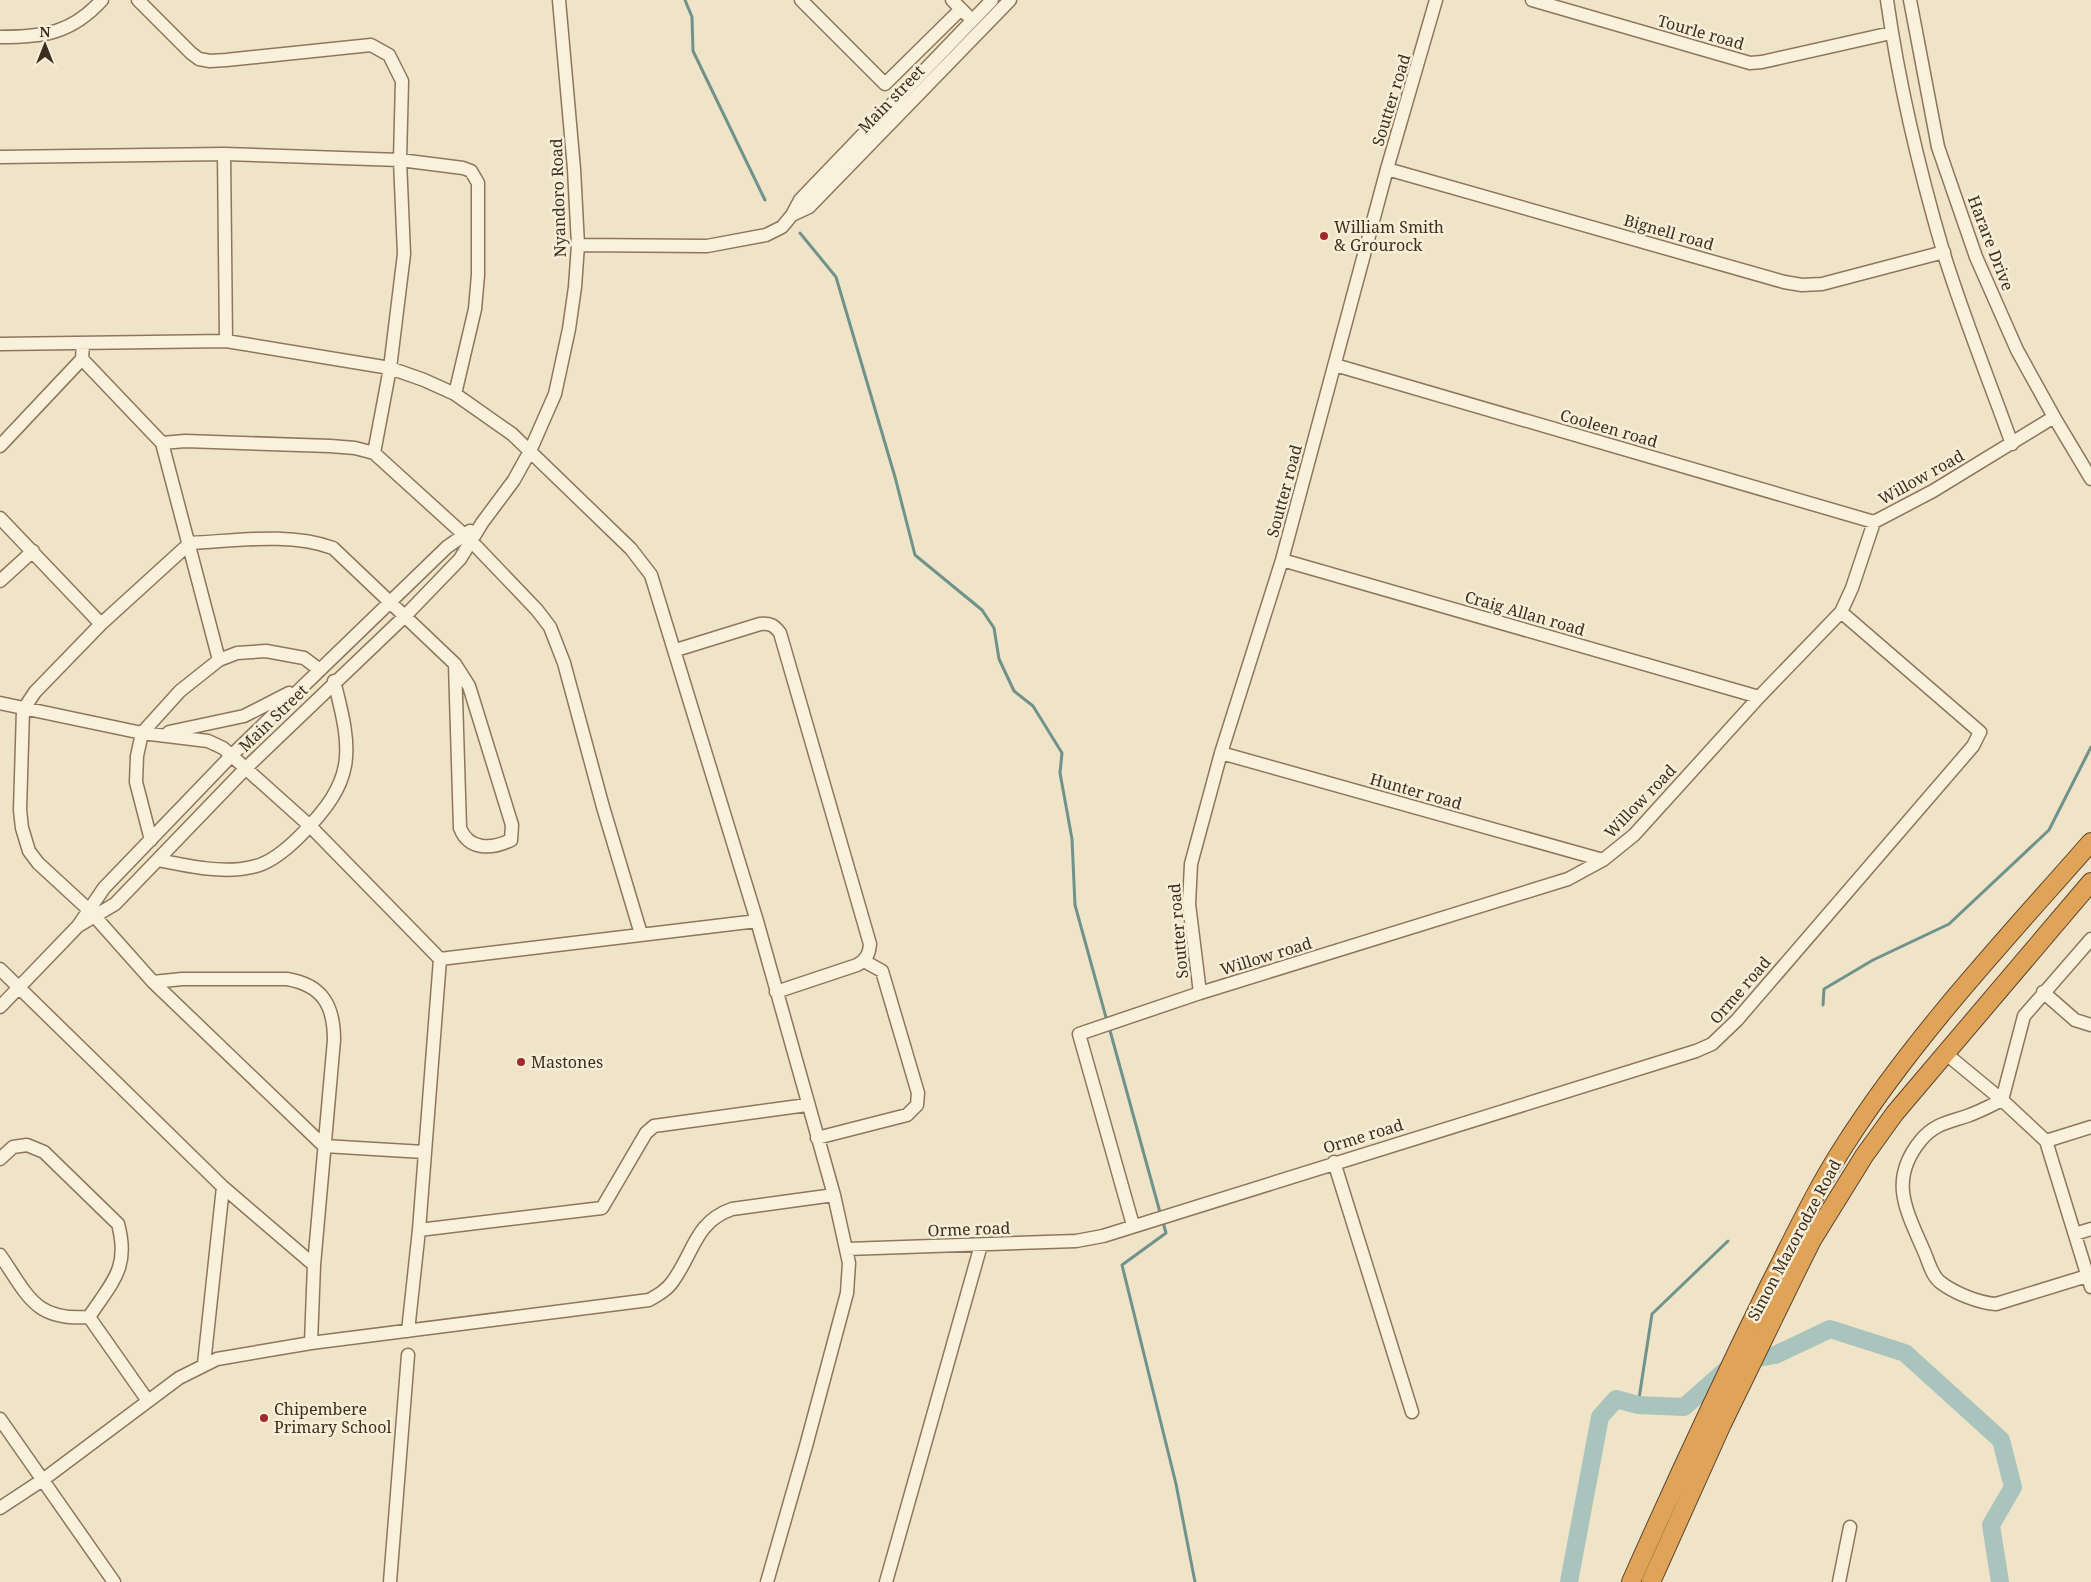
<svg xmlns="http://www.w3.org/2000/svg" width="2091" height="1582" font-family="'Noto Serif',serif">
<rect width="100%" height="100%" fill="#f0e4c8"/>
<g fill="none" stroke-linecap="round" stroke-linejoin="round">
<path stroke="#6f938a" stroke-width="3" d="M 685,0 L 692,17 L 693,51 L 765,200
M 800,233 L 836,277 L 895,477 L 915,555 L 982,610 L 994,628 L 999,659 L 1014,691 L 1033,706 L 1062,753 L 1060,773 L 1072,839 L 1075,905 L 1107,1021
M 1823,1005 L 1824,989 L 1873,960 L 1949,924 L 2049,830 L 2091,747
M 1109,1027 L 1161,1216
M 1163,1222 L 1166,1233 L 1122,1265 L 1176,1484 L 1195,1582
M 1638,1405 L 1652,1314 L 1728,1241"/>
<path stroke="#a9c4bc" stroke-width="18" d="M 1569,1582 L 1600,1417 L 1616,1399 L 1638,1405 L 1684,1407 L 1735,1362 L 1775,1355 L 1830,1329 L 1905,1353 L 2001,1440 L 2013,1487 L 1991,1525 L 2000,1582"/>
<g stroke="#8d765c" stroke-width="15">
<path id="minor" d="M 138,0 L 191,53 L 199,59 L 210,61 L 226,60 L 371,45 L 389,55 L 402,81 L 400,160 L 404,254 L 390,368 L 374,453
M 801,0 L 885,84 L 961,9
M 952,0 L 967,15
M 1532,0 L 1750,63 L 1762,62 L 1891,33
M 1887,0 C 1899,85 1919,169 1943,251 C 1963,316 1989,380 2012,444
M 1910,0 L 1938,147 L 1976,257 L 2017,350 L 2054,417 L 2091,479
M 0,37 C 43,37 71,34 102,0
M 224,154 L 226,341
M 0,157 L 224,154 L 400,160 L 463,168 L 471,171 L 478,183 L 478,275 L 475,309 L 455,394
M 1387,169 L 1784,282 L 1802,285 L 1822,284 L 1944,252
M 792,215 L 809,207 L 1010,0
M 578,245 L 707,246 L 766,235 L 782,227 L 792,215 L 800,200 L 992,0
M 83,343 L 82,359 L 162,443 L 219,660
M 0,344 L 226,341 L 390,368 L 424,380 L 455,394 L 512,434 L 631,549 L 651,575 L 757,921 L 834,1195 L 849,1263 L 847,1293 L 806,1446 L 767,1582
M 1335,365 L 1874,522
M 162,443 L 185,441 L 330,446 L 355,448 L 374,453 L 472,542 L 537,610 L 550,627 L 564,663 L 603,807 L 641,934
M 0,446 L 82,359
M 0,518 L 101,624
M 1282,560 L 1759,697
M 0,581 L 33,551
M 676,650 L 760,624 C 770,623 774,625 780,633 L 870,944 C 869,955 866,960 857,965 L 776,992
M 0,703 L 142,733 L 208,741 L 223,748 L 310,826 L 440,959 L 757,921
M 169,732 L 244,716 L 289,693
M 1221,753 L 1603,860
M 151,840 L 136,782 L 137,756 L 142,733 L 180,691 L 219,660 L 237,653 L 266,651 L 304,658 L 320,670
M 158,860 C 187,866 223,874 252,867 C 270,864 287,849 300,836 C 356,780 353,754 334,681
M 78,926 L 115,904 L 246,768 L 405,616 L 460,559 L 482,523 L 514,480 L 530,451 L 555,394 L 569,329 L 575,287 L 578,245 L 574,169 L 559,0
M 0,969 L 223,1187 L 314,1265
M 153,982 L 182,979 L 287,979 C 323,985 334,1006 334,1040 L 314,1265 L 311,1343
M 2043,992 L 2075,1020 L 2091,1025
M 1200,993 L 1189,904 L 1191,864 L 1221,753 L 1282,560 L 1387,169 L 1436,0
M 0,1007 L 78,926 L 104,888 L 232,755 L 447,547 L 470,531
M 1945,1053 L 2002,1100 L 2046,1141 L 2091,1287
M 817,1138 L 907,1115 L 917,1105 L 918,1093 L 882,971 L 864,961
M 2046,1141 L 2091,1127
M 424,1152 L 324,1146 L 153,982 L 89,910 L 38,863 L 29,851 L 22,828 L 20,810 L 23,710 L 35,692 L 101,624 L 190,543 C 236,541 289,532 333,548 L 455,664 L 469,686 L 512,825 L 511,840 C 492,849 469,851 460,828 L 455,664
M 0,1159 L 13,1147 L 27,1145 L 44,1152 L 118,1224 C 130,1268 112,1282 89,1317
M 1334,1162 L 1412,1412
M 1133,1225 L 1079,1034 L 1200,993 L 1568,879 L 1603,860 L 1634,835 L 1759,697 L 1841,612 L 1852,588 L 1874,522 L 1933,491 L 2054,417
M 419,1230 L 602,1208 L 646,1133 L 654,1126 L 807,1105
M 2075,1234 L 2091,1229
M 847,1249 L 1076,1241 L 1103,1236 L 1696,1051 L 1712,1044 L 1737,1020 L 1973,746 L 1980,732 L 1841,612
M 0,1255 C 28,1295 34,1321 89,1317
M 2087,1276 L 1996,1304 C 1979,1303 1954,1293 1940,1282 C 1931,1275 1928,1259 1923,1249 C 1905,1208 1889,1179 1921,1140 C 1934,1124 1949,1122 1967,1116 C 1979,1112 1990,1106 2002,1100 L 2024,1016 L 2091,939
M 89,1317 L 148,1401
M 408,1331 L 419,1230 L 440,959
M 204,1364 L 223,1187
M 0,1419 L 114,1582
M 0,1508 L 44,1479 L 179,1378 L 217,1359 L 311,1343 L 649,1300 C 658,1295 667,1290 673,1281 C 694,1252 695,1222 732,1209 L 834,1195
M 390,1582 L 408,1355
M 886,1582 L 981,1245
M 1839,1582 L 1850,1527"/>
</g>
<g stroke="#5b4430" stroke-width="20">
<path id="highway" d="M 1631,1582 C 1675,1483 1721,1384 1769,1286 C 1794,1237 1816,1189 1846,1143 C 1916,1034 2006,939 2091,842
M 1651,1582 L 1722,1424 L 1796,1272 L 1812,1240 L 1864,1156 L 1895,1113 L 2091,882"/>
</g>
<use href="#minor" stroke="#faf1dc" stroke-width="12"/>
<use href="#highway" stroke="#e0a458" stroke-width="18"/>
</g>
<g fill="#9e2a2b" stroke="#f7eed8" stroke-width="2">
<circle cx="1324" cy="236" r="5"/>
<circle cx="521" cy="1062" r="5"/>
<circle cx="264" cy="1418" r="5"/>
</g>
<g text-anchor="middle" stroke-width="5" stroke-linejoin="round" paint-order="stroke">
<g font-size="16" fill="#3d2e20" stroke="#f7eed8">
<text transform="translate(1701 32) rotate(16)" y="6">Tourle road</text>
<text transform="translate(891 99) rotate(-46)" y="6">Main street</text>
<text transform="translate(1391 100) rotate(-73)" y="6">Soutter road</text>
<text transform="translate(558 198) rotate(-92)" y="6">Nyandoro Road</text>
<text transform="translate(1669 232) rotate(16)" y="6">Bignell road</text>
<text transform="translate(1991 243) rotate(69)" y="6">Harare Drive</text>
<text transform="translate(1609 428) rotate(16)" y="6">Cooleen road</text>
<text transform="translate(1921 477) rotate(-29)" y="6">Willow road</text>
<text transform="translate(1284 491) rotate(-75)" y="6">Soutter road</text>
<text transform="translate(1525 613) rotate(16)" y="6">Craig Allan road</text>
<text transform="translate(273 718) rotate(-44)" y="6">Main Street</text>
<text transform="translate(1416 791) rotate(16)" y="6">Hunter road</text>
<text transform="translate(1640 801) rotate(-46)" y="6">Willow road</text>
<text transform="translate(1178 931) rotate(-95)" y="6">Soutter road</text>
<text transform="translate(1266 956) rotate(-17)" y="6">Willow road</text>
<text transform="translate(1740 990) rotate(-49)" y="6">Orme road</text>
<text transform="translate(1363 1136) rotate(-17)" y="6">Orme road</text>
<text transform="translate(969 1229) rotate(-2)" y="6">Orme road</text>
<text transform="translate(1794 1240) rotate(-62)" y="6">Simon Mazorodze Road</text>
</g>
<g font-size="16" fill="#3d2e20" stroke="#f7eed8" text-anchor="start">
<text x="1334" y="233">William Smith<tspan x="1334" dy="18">&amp; Grourock</tspan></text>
<text x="531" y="1068">Mastones</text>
<text x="274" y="1415">Chipembere<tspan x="274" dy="18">Primary School</tspan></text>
</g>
</g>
<g transform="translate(45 45)" stroke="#f7eed8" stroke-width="4" paint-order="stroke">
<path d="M0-4L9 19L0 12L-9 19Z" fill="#3d2e20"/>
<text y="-8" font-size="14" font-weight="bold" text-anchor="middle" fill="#3d2e20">N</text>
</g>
</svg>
